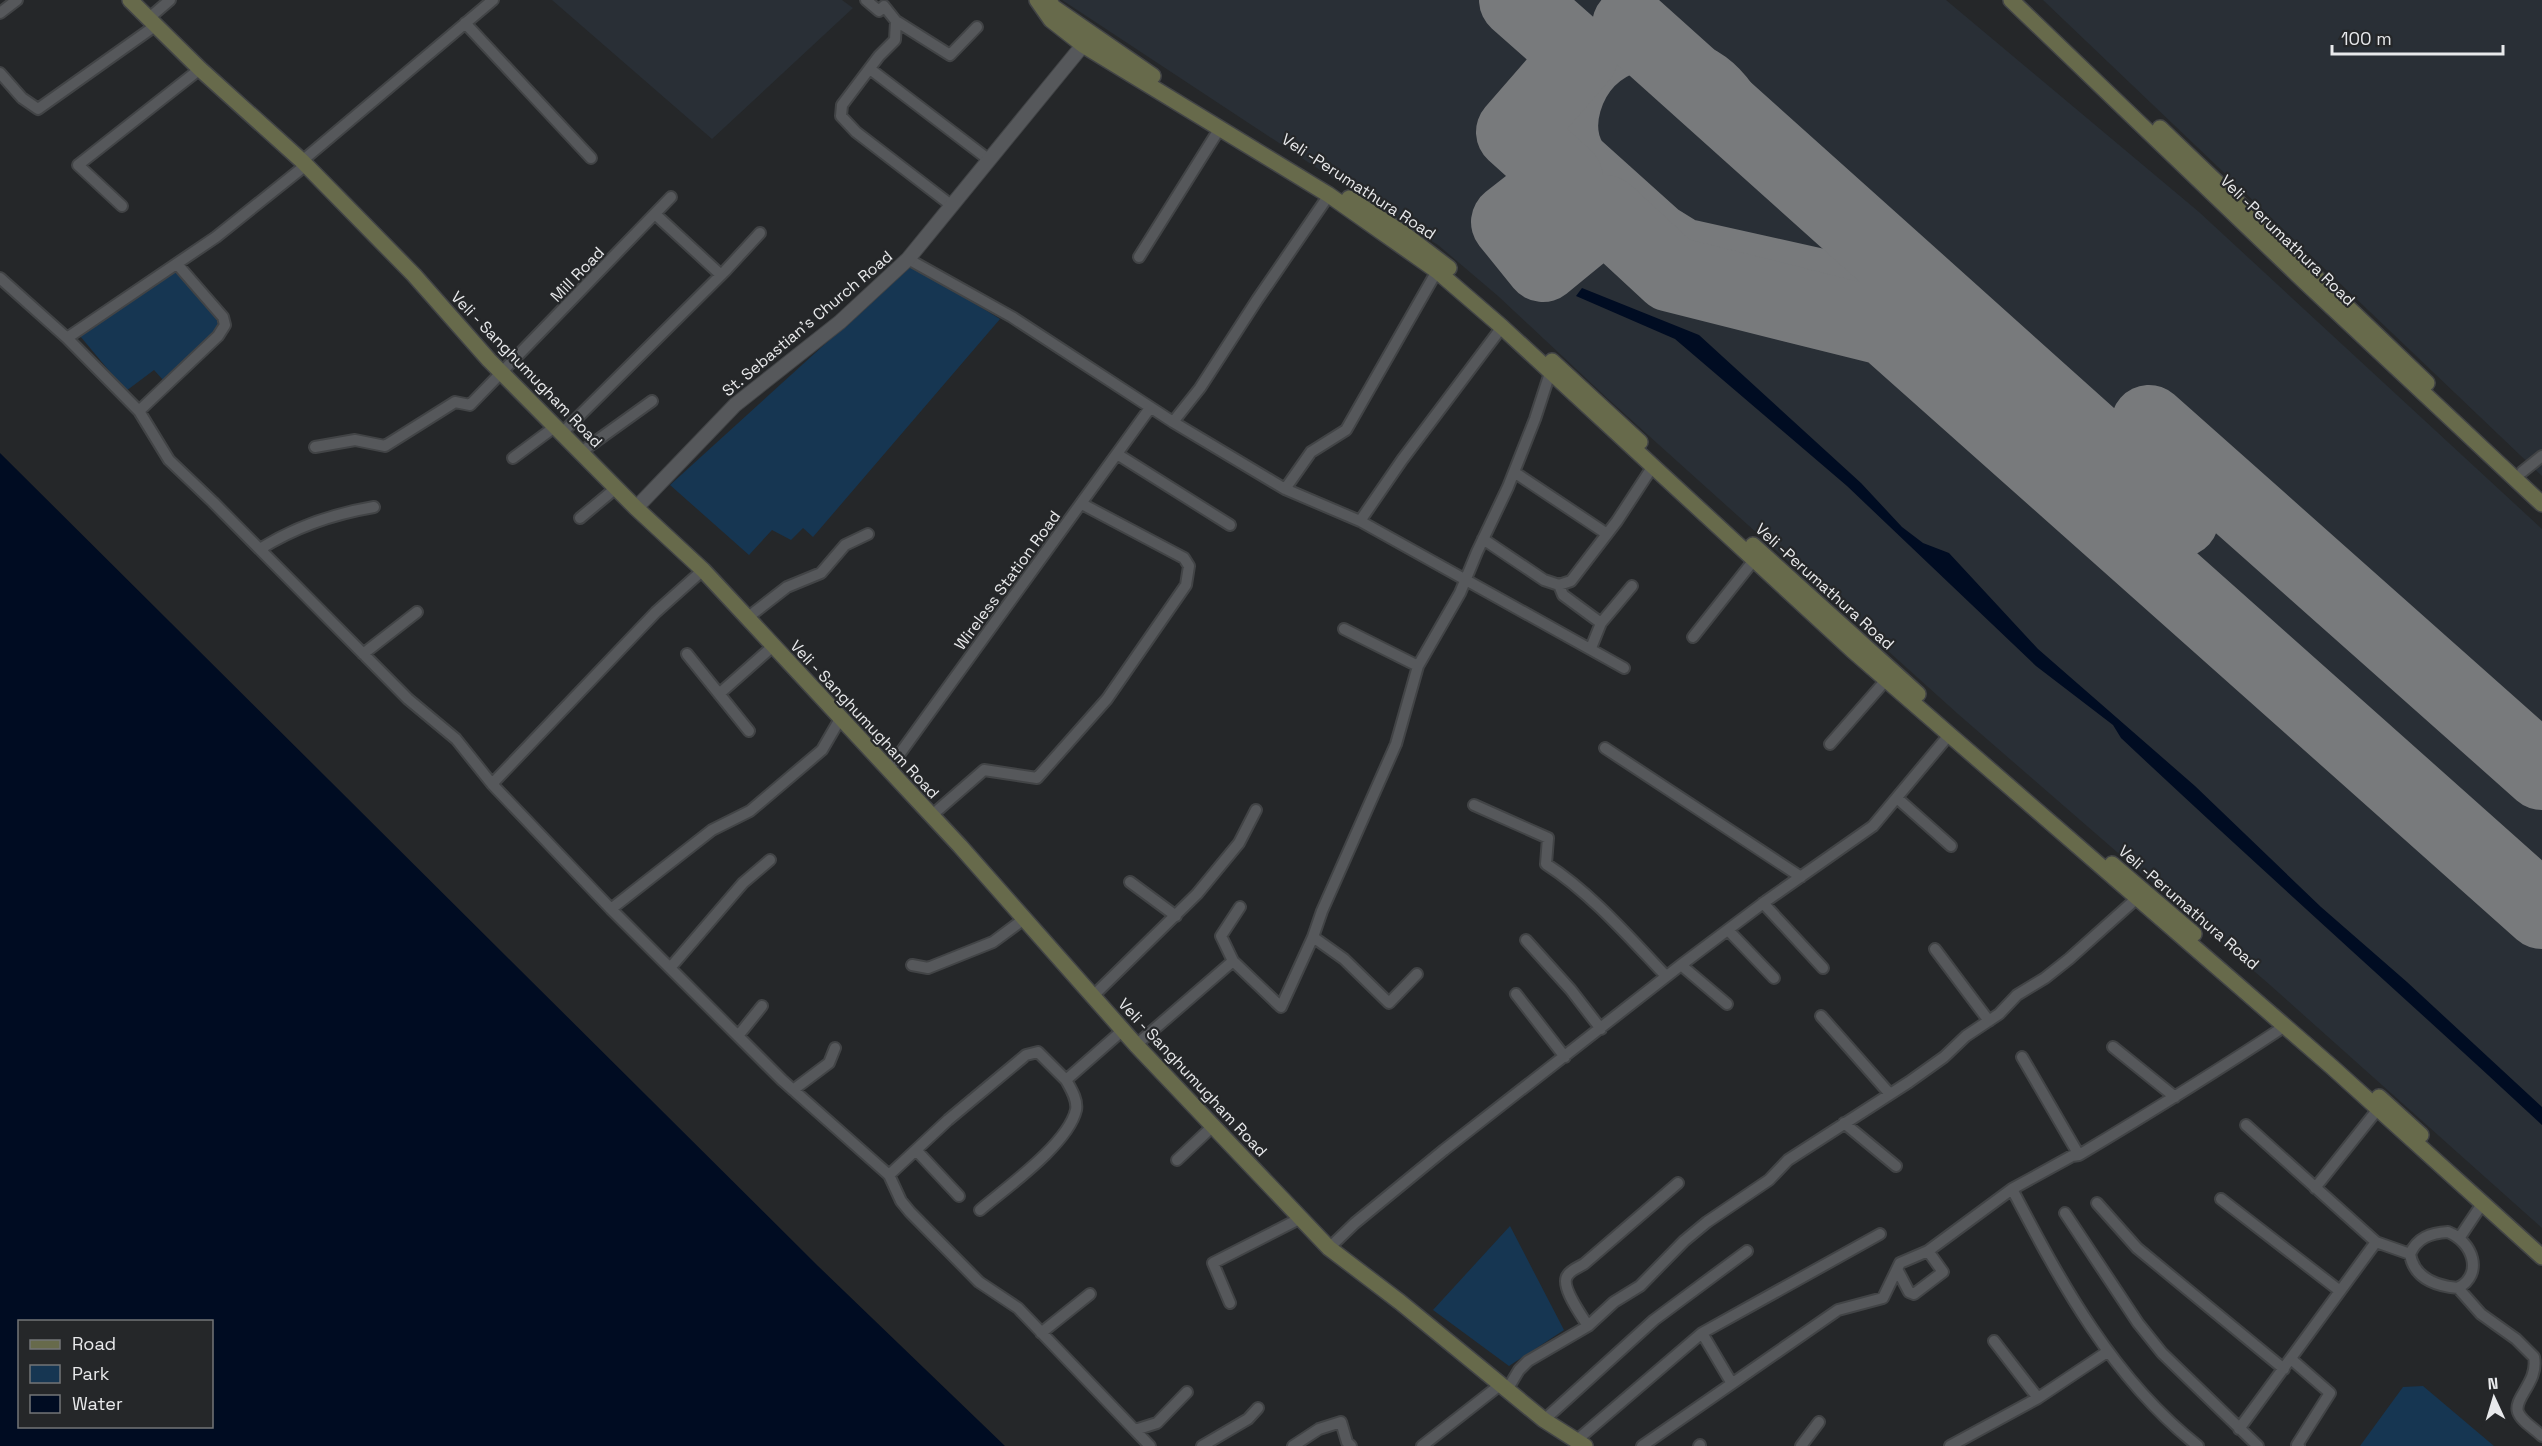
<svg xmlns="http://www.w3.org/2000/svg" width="2542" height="1446" font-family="'Space Grotesk',sans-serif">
<rect width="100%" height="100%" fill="#252729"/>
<path fill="#292f36" d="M 552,0 L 842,0 L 853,8 L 712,139 Z
M 1062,0 L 1946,0 L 2199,212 L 2542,529 L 2542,1228 L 2270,985 L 1958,714 L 1608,399 L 1498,296 L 1438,245 L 1370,203 Z
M 2043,0 L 2542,0 L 2542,476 Z"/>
<path fill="#163652" d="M 912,265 L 1000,319 L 813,537 L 803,528 L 791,540 L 772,530 L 749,555 L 670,485 Z
M 175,269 L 224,325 L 164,381 L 154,370 L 126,391 L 80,336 Z
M 1510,1226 L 1564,1330 L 1509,1366 L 1433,1310 Z
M 2423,1386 L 2494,1446 L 2360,1446 L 2403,1387 Z"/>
<path fill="#000c22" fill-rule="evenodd" d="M 1582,288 L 1699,335 L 1861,483 L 1902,527 L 1923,543 L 1949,553 L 2038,649 L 2195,786 L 2321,907 L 2407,982 L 2542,1107 L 2542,1125 C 2402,995 2260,869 2121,738 L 2113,725 L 2036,666 L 1847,486 L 1675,339 L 1576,296 Z
M 0,453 L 818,1266 L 1005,1446 L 0,1446 ZM 20,1322 L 212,1322 L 212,1426 L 20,1426 Z"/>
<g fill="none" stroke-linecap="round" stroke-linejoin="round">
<path stroke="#787a7c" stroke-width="32" d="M 1777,155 C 1773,151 1768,147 1764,143 C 1760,137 1758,128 1755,122 C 1745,99 1731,78 1709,65 C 1664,39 1601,52 1585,107 C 1581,121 1581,138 1589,151 L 1668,222 L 1689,235 L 1908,284 L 1940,301 L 2003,358"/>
<path stroke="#787a7c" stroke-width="76" d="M 1517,0 L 1580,56 L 1514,132 L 1565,178 L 1509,222 L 1543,264 L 1605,213 L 1671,274 L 1887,328 L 2542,911
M 1630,25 L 2181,519
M 2149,423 L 2542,772"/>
<g stroke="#424446" stroke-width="14">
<path id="minor" d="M 866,0 L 879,11 L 884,6 L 896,21 L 895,40 L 879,56 L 842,105 L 841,116 L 856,132 L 951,205
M 0,13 L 17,0
M 148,19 L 170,0
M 896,21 L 950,55 L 977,27
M 465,23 L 591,158
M 870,69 L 988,159
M 0,73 L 22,98 L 38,109 L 155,26
M 302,161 L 493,0
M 122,206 L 78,165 L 200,69
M 655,214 L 721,275
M 1139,257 L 1220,128
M 908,259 L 1012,317 L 1173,422 L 1200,388 L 1257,300 L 1329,195
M 0,278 L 67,338 L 139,411 L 169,460 L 213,502 L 408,699 L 456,739 L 492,784 L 611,909 L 782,1080 L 889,1175
M 67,338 L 216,237 L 306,165
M 139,411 L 218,336 L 225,325 L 223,317 L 177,264
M 1173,422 L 1285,489 L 1360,521 L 1624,668
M 562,433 L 725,271 L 760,233
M 315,447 L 355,440 L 385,446 L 455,402 L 470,405 L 671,197
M 581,452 L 652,401
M 1117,454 L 1230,525
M 513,458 L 556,426
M 1514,472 L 1607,534
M 2522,472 L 2542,456
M 1285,489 L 1311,452 L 1346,430 L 1437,271
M 580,518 L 616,488
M 1360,521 L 1402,460 L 1502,327
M 1483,539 L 1544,580 L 1559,585 L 1571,581 L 1617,521 L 1653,466
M 260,549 C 295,527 332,514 374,507
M 1559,585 L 1563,595 L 1601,623
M 747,618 L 787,587 L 821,573 L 845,545 L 868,534
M 1344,629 L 1418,666
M 1693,637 L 1754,560
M 1591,648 L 1601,623 L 1632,586
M 363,654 L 417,612
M 687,654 L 749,731
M 719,694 L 772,647
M 1830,744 L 1886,680
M 1605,748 L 1801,877
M 888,770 L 1150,408
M 492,784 L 656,612 L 703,570
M 1897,798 L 1951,846
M 1474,805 L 1548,838 L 1546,864 C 1591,893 1629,937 1666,976
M 931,816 L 984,770 L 1037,778 L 1107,699 L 1186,585 L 1189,566 L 1184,558 L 1082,504
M 1130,882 L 1176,916
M 1763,903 L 1823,968
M 611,909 L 712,830 L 750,811 L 822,750 L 840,719
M 1728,930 L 1774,978
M 1526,940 L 1571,990 L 1601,1029
M 1935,949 L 1989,1021
M 1233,961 L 1221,936 L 1240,907
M 912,965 L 928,968 L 993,942 L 1024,919
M 1681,965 L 1727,1004
M 670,968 L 743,883 L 770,860
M 1417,974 L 1389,1003 L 1344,959 L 1313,937 L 1322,911 L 1396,744 L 1418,666 L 1460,593 L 1477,552 L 1508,487 L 1535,419 L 1550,373
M 1516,994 L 1565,1057
M 1092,997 L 1197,894 L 1239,843 L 1256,810
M 1821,1016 L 1890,1094
M 1123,1030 L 1066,1080 L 1038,1052 L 1026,1055 L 948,1120 L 889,1175 L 901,1201 L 910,1212 L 979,1282 L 1018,1308 L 1150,1446
M 738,1036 L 762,1006
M 1136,1045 L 1233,961 L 1281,1007 L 1313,937
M 2113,1047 L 2175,1097
M 2022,1057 L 2079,1155
M 793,1090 L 829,1063 L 835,1048
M 1844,1123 L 1896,1166
M 2246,1125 L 2376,1242 L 2410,1254
M 916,1150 L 959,1196
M 1177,1160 L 1213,1126
M 2315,1188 L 2378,1109
M 2221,1199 L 2340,1291
M 2097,1203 L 2137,1248 L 2284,1369
M 980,1210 C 1007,1187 1068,1144 1076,1110 C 1078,1100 1071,1089 1066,1080
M 2065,1213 L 2138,1323 L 2162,1353 L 2258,1446
M 2448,1232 C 2473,1242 2484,1274 2458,1288 C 2436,1286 2414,1278 2410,1254 C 2417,1238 2430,1233 2448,1232 Z
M 2460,1237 L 2482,1204
M 1329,1248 L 1355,1223 L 1444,1150 L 1681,965 L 1766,901 L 1873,826 L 1949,735
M 1897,1269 L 1909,1292 L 1914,1294 L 1943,1272 L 1928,1251
M 2458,1288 L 2481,1314 L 2516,1339 L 2534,1357 C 2539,1382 2513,1398 2518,1412 C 2521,1421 2535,1429 2542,1436
M 1230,1303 L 1213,1263 L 1301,1218
M 1588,1326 C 1582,1316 1559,1285 1568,1275 C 1571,1270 1579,1267 1584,1264 L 1678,1183
M 1041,1333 L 1090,1294
M 1702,1333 L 1731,1382
M 1994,1341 L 2038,1398
M 2291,1359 L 2330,1393 L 2297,1445 L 2299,1446
M 1507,1390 L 1519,1370 L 1528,1361 L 1588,1326 L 1614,1302 L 1640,1286 L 1684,1241 L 1707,1222 L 1769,1180 L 1788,1160 L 1909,1082 L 1944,1057 L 1966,1036 L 1999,1014 L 2017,995 L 2045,978 L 2069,959 L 2136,899
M 1544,1420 L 1654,1320 L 1747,1251
M 2239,1429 L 2376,1242
M 1135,1430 L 1157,1423 L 1187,1392
M 1577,1440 L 1702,1333 L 1880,1234
M 1202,1446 L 1248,1419 L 1258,1408
M 1293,1446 L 1319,1429 L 1341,1422 L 1347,1442 L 1351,1446
M 1422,1446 L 1500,1385
M 1642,1446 L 1838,1310 L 1883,1298 L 1900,1263 L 1928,1251 L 2012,1189
M 1699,1446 L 1700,1445
M 1801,1446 L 1819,1422
M 1950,1446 L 2038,1398 L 2107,1352
M 2198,1446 C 2113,1379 2061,1283 2012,1189 L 2072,1156 L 2079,1155 C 2149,1113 2217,1071 2285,1026"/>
</g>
<g stroke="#424446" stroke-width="16">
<path id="tertiary" d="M 636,508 L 735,405 L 840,322 L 908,259 L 1083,45"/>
</g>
<g stroke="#424446" stroke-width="18">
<path id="secondary" d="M 130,0 L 200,69 L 302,161 L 414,275 L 489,360 L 636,508 L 703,570 L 960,846 L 1136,1045 L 1329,1248 L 1400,1302 L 1544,1420 L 1585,1446
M 1037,0 L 1051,20 L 1083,45 L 1329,195 L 1437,271 L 1502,327 L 1852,650 L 2332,1067 L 2542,1257
M 1049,0 L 1053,7 L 1153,76
M 2011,0 L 2305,282 L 2542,504
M 2160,128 L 2427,383
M 1349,198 L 1403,233 L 1449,268
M 1552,361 L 1640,442
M 1753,545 L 1918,694
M 2112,864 L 2194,934
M 2379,1097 L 2421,1135"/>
</g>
<use href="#minor" stroke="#56585b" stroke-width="10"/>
<use href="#tertiary" stroke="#56585b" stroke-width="14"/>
<use href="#secondary" stroke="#676a4b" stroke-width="15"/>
</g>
<g text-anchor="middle" stroke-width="4.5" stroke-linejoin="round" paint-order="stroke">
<g font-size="16" fill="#e8e9eb" stroke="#252729">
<text transform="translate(1359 186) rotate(33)" y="6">Veli -Perumathura Road</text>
<text transform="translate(2288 240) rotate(44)" y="6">Veli -Perumathura Road</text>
<text transform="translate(577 274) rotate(-46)" y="6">Mill Road</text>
<text transform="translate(807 323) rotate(-40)" y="6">St. Sebastian's Church Road</text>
<text transform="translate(527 369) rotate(46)" y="6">Veli - Sanghumugham Road</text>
<text transform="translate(1007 580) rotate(-54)" y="6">Wireless Station Road</text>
<text transform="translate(1825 586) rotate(42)" y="6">Veli -Perumathura Road</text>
<text transform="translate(865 719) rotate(47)" y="6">Veli - Sanghumugham Road</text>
<text transform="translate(2189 907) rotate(41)" y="6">Veli -Perumathura Road</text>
<text transform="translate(1193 1077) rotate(47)" y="6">Veli - Sanghumugham Road</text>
</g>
</g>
<rect x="18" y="1320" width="195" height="108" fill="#252729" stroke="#737577" stroke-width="1.5"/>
<rect x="30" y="1340" width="30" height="9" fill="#676a4b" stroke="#737577" stroke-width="1.5"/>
<text x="72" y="1350" font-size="18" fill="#e8e9eb">Road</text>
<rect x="30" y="1365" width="30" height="18" fill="#163652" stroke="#737577" stroke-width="1.5"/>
<text x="72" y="1380" font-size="18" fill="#e8e9eb">Park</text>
<rect x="30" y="1395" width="30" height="18" fill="#000c22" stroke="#737577" stroke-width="1.5"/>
<text x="72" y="1410" font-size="18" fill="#e8e9eb">Water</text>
<g transform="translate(2494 1398) rotate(356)" stroke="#252729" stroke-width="4.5" paint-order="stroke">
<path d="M0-4.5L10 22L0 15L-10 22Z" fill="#e8e9eb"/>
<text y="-9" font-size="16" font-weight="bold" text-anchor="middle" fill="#e8e9eb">N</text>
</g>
<path d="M2332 45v9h171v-9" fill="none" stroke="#e8e9eb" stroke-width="3"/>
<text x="2341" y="45" font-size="18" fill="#e8e9eb" stroke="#252729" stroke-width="4.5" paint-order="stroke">100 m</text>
</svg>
